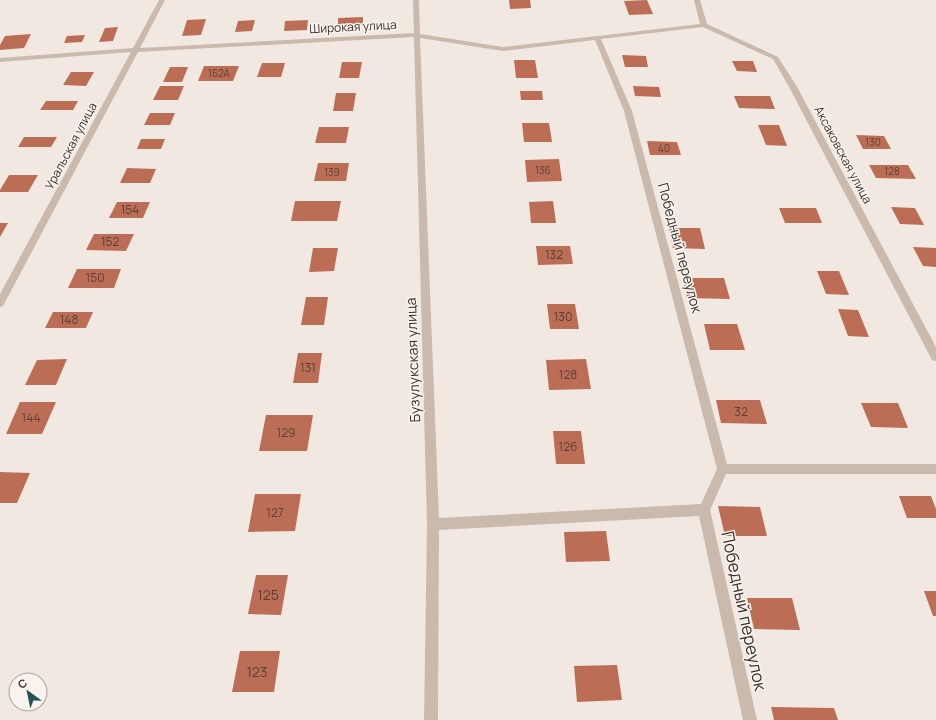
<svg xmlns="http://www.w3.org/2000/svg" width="936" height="720" font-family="Manrope,sans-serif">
<rect width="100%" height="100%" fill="#f1e9e1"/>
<path fill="#bb6e55" d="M 509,0 L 530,0 L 531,8 L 510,9 Z
M 647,0 L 653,14 L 629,15 L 624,1 Z
M 363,17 L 363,25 L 338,26 L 338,18 Z
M 206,19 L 201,35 L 182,36 L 187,20 Z
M 255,20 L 252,31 L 235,32 L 238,21 Z
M 308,20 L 307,30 L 284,31 L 285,21 Z
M 118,27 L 113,41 L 99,42 L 105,28 Z
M 31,34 L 24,48 L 0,50 L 0,45 L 5,36 Z
M 85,35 L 82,42 L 64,43 L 67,36 Z
M 622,55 L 646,56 L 648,67 L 625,67 Z
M 514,60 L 535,60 L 538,78 L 516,78 Z
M 732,61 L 753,61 L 757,72 L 737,71 Z
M 342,62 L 362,62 L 359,78 L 339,78 Z
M 262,63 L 285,63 L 281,77 L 257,77 Z
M 204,66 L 239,66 L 233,81 L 198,81 Z
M 170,67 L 188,67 L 182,82 L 163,82 Z
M 71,72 L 94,72 L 86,86 L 63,85 Z
M 160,86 L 184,86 L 178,100 L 153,100 Z
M 633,86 L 659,87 L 661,97 L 635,96 Z
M 520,91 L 542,91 L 543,100 L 521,100 Z
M 336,93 L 356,93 L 353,111 L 333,111 Z
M 734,96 L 770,96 L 775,109 L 739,108 Z
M 46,101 L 78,101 L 73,110 L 40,110 Z
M 150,113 L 175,113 L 170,125 L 144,125 Z
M 522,123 L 549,123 L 552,142 L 524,142 Z
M 758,125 L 779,125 L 787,146 L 766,145 Z
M 319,127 L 349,127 L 346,143 L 315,143 Z
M 856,135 L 884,136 L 891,149 L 863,149 Z
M 24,137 L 57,137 L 51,147 L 18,147 Z
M 141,139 L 165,139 L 161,149 L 137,149 Z
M 647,141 L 677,142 L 681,155 L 650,155 Z
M 559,159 L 562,181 L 527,182 L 525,160 Z
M 318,163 L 349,163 L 346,181 L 314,181 Z
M 869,165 L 908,165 L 916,179 L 876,178 Z
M 127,168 L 156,169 L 150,183 L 120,183 Z
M 9,175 L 38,175 L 28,192 L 0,192 L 0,190 Z
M 295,201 L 341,201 L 337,221 L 291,221 Z
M 553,201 L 556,223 L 531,223 L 529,202 Z
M 117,202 L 150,202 L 143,218 L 109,218 Z
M 891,207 L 915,208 L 924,225 L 900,224 Z
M 779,208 L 816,208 L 822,223 L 785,223 Z
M 0,223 L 8,223 L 0,237 Z
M 669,228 L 700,228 L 705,249 L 673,248 Z
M 94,234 L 134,234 L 126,251 L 86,250 Z
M 536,246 L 570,246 L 573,264 L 538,265 Z
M 913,247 L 936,248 L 936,267 L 923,266 Z
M 313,248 L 338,248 L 334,271 L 309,272 Z
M 77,269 L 121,269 L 114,288 L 68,288 Z
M 817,271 L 839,271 L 849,295 L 826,294 Z
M 683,278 L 724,278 L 730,299 L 687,298 Z
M 306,297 L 328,297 L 324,325 L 301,325 Z
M 547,304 L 575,304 L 579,329 L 550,329 Z
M 838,309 L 858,310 L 869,337 L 848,336 Z
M 53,312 L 93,312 L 86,328 L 45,328 Z
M 704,324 L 737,324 L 745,350 L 710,350 Z
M 298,353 L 322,353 L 318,383 L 293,383 Z
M 67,359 L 56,385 L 25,385 L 37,360 Z
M 586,359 L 591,389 L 549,390 L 546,360 Z
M 716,400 L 760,400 L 767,424 L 721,423 Z
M 20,402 L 56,402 L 42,434 L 6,434 Z
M 861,403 L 898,403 L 908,428 L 871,427 Z
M 266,415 L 313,415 L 307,451 L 259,451 Z
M 553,431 L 581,431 L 585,464 L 556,464 Z
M 0,472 L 30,473 L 17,503 L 0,503 Z
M 255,494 L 301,494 L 295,531 L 248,532 Z
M 899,496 L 931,496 L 936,509 L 936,518 L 907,518 Z
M 718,506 L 760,507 L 767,536 L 725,536 Z
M 606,531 L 610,561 L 566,562 L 564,532 Z
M 256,575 L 288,575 L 281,615 L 248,614 Z
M 924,591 L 936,591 L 936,616 L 933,616 Z
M 747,598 L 792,598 L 800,630 L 754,629 Z
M 240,651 L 280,651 L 274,692 L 232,692 Z
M 617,665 L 622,700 L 577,702 L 574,666 Z
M 771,707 L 834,708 L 838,720 L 774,720 Z"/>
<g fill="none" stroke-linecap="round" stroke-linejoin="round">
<path fill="#c9baad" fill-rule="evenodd" d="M 159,0 L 165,0 L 140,48 L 414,33 L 413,0 L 419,0 L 420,34 L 503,47 L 700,24 L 694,0 L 700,0 L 707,24 L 778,57 L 796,85 L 936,347 L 936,361 L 932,360 L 788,85 L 773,59 L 703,27 L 601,39 L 632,111 L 727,464 L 936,464 L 936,474 L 726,474 L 710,510 L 757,720 L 743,720 L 699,516 L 439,530 L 438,720 L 424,720 L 427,524 L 414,37 L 138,52 L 3,306 L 0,307 L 0,294 L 131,52 L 0,62 L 0,58 L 133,48 ZM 420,38 L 503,51 L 595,40 L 624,111 L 717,469 L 701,504 L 439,518 Z"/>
</g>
<g text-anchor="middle" stroke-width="3" stroke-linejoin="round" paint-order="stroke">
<g font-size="10" fill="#593f36">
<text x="219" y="77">162А</text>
<text x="873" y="146">130</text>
<text x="664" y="152">40</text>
<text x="543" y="174">136</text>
<text x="892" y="175">128</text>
<text x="332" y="176">139</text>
</g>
<g font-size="12" fill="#382f2b" stroke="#f9f3ed">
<text transform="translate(353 27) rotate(-3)" y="4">Широкая улица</text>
<text transform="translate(71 146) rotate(-62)" y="4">Уральская улица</text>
<text transform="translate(843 155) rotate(62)" y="4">Аксаковская улица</text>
</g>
<g font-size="12" fill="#593f36">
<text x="130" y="214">154</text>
<text x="110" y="246">152</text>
<text x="554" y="259">132</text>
<text x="95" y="282">150</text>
<text x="563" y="321">130</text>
<text x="69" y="324">148</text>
<text x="308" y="372">131</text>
<text x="568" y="379">128</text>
<text x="741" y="416">32</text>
<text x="31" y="422">144</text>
<text x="286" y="437">129</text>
<text x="568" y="451">126</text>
<text x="275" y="517">127</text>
</g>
<g font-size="14" fill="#382f2b" stroke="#f9f3ed">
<text transform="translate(680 248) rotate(75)" y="5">Победный переулок</text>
<text transform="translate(413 360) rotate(-92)" y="5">Бузулукская улица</text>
</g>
<g font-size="14" fill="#593f36">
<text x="268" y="600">125</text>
<text x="257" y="677">123</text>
</g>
<g font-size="17" fill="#382f2b" stroke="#f9f3ed">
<text transform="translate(744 611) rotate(78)" y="6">Победный переулок</text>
</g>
</g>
<g transform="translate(28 692) rotate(327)"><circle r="19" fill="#f9f3ed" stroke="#aca59f"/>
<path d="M0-3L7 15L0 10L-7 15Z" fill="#245256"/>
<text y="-6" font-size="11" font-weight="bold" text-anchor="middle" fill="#382f2b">С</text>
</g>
</svg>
